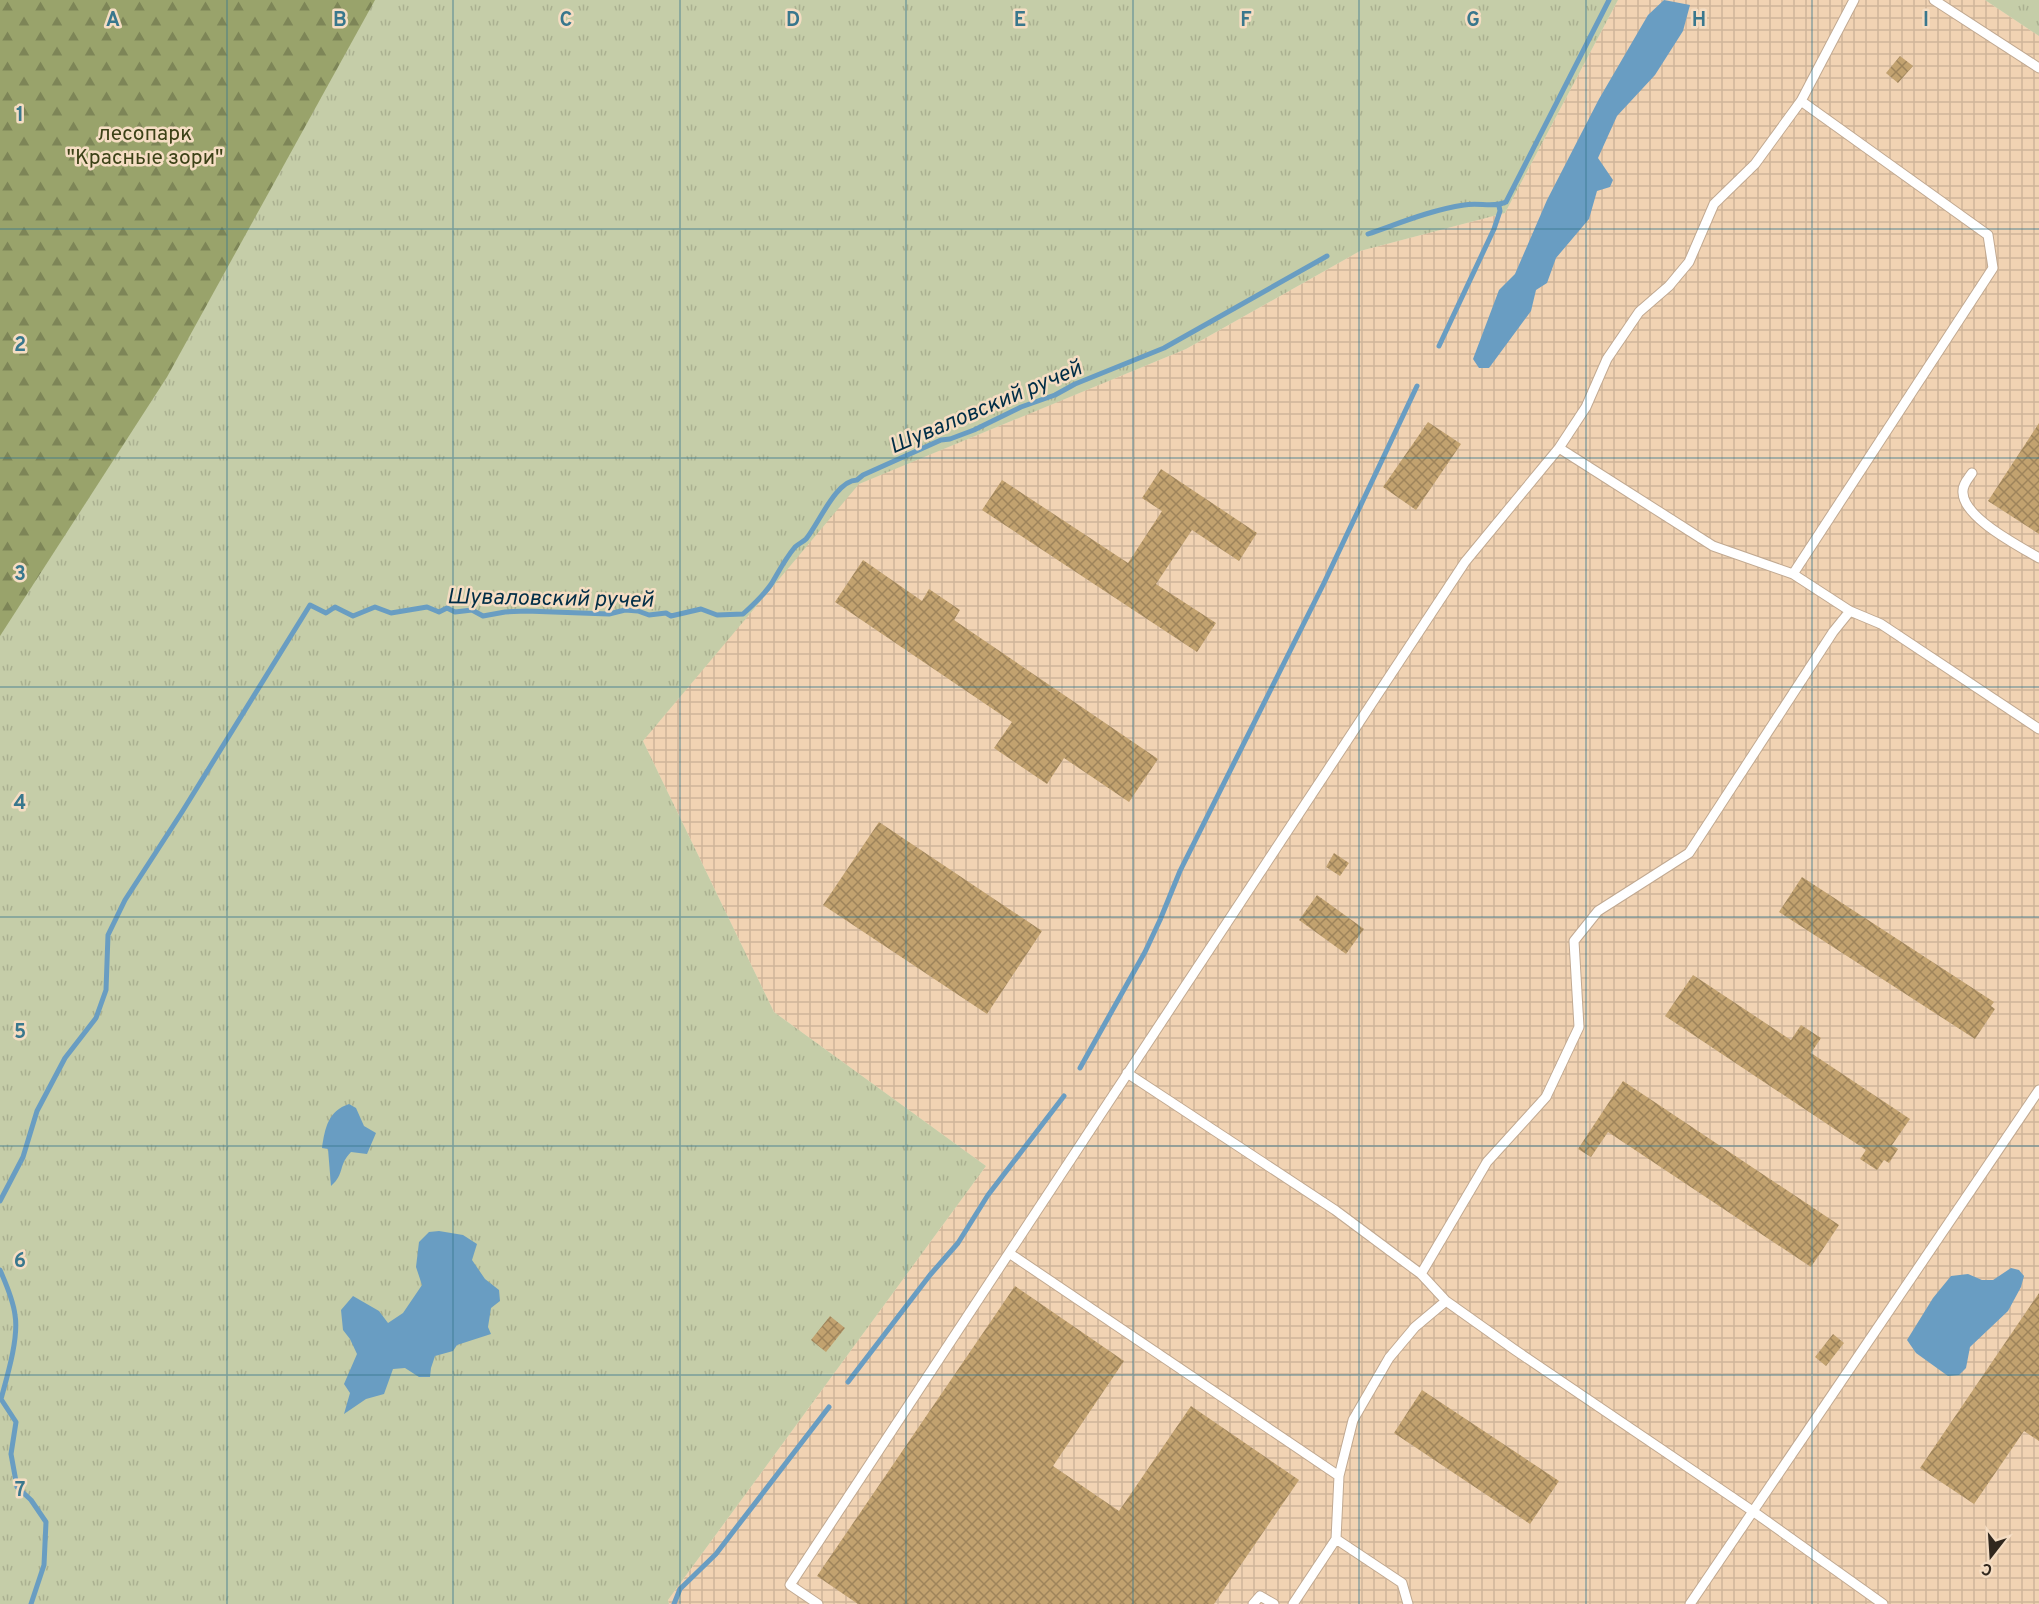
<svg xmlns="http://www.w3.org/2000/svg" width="2039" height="1604" font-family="Overpass,sans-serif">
<defs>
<pattern id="industrial-grid" width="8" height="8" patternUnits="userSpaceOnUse" patternTransform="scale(1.5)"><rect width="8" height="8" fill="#f1d3b3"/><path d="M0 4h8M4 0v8" fill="none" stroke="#cfb59a"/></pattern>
<pattern id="grass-tufts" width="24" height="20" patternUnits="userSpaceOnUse" patternTransform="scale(1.5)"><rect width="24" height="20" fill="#c5cda8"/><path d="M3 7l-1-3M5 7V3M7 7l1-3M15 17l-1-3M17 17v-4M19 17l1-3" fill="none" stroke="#aab090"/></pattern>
<pattern id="forest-firs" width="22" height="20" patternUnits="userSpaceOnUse" patternTransform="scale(1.5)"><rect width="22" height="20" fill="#99a36b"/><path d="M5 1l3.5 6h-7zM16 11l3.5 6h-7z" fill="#7d8557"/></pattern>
<pattern id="building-cross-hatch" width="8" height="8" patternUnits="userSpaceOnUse" patternTransform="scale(1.5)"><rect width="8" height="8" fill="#c2a26f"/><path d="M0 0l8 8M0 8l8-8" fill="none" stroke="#9e845b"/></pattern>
</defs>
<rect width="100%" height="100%" fill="#f5ddc3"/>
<path fill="url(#industrial-grid)" d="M 1618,0 L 1985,0 L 2039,36 L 2039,1604 L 669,1604 L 668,1600 L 986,1166 L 774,1012 L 643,741 L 858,484 L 1186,349 L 1360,251 L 1505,213 Z"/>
<path fill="url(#grass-tufts)" d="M 0,0 L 1618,0 L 1505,213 L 1360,251 L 1186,349 L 859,484 L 643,741 L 774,1012 L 986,1166 L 668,1600 L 669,1604 L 0,1604 Z
M 1985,0 L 2039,0 L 2039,36 Z"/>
<path fill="url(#forest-firs)" d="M 0,0 L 375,0 L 167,377 L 0,636 Z"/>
<path fill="#699dc2" d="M 1664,0 L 1690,5 L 1683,31 L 1655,75 L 1617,116 L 1598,158 L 1613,180 L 1610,187 L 1597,191 L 1589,219 L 1556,258 L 1547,283 L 1536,290 L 1531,311 L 1489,368 L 1479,368 L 1473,359 L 1499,290 L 1515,274 L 1547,200 L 1599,99 L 1648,15 Z
M 349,1104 L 356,1108 L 364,1126 L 376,1133 L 367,1154 L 351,1152 C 338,1165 345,1174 331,1186 L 328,1149 L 322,1148 C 325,1128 328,1111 349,1104 Z
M 439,1231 L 463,1235 L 477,1244 L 472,1260 L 485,1279 L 499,1290 L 500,1301 L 491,1308 L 488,1327 L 491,1334 L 457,1345 L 453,1351 L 435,1356 L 431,1368 L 430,1377 L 419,1377 L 405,1368 L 393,1369 L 384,1394 L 366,1399 L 344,1414 L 350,1393 L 344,1384 L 357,1354 L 350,1339 L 343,1330 L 341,1310 L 353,1296 L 379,1311 L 388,1323 L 403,1313 L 422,1285 L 416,1267 L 419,1242 L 429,1232 Z
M 2011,1268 L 2019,1270 L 2024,1276 L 2021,1287 L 2008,1311 L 1970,1347 L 1966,1368 L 1959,1375 L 1948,1376 L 1916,1353 L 1907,1340 L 1933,1298 L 1951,1276 L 1968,1274 L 1982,1280 L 1993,1280 Z"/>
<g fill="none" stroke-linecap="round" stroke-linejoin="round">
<path stroke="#699dc2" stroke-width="5" d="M 1368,234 C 1400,223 1431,210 1464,205 C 1478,202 1494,208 1506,202 L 1609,0
M 1439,346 L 1494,229 L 1500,211 L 1499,206
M 1080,1068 L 1145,952 L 1160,920 L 1180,871 L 1324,583 L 1417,386
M 0,1201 L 23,1157 L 37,1111 L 65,1058 L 96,1018 L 106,990 L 108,935 L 125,900 L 182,812 L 310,605 L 326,613 L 335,607 L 353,616 L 375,607 L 391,613 L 427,607 L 439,612 L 447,608 L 455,612 L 472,610 L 483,616 L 505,612 L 526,611 L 609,614 L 625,610 L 638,611 L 649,615 L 666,613 L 671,616 L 701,609 L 717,615 L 743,614 C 753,605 764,595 772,583 C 779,571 785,559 795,547 C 798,544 803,542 806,539 C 818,525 836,480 857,480 L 863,475 L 941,440 L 950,439 L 974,430 L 1021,407 L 1055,395 L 1075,384 L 1164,348 L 1327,256
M 0,1270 C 6,1284 13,1299 15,1315 C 19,1338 7,1377 1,1399 L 16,1422 L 11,1454 L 17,1487 L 31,1500 L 46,1522 L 44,1565 L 31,1604
M 848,1382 L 930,1275 L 958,1243 L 988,1195 L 1064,1096
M 674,1604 L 680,1589 L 716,1554 L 829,1407"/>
</g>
<path fill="url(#building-cross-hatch)" d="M 1900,56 L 1913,66 L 1898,83 L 1886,73 Z
M 1428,422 L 1461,444 L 1416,510 L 1383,487 Z
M 2039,423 L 2039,534 L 1988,501 Z
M 1161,469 L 1257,533 L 1239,561 L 1192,530 L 1156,584 L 1216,623 L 1197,652 L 982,510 L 1002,480 L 1128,563 L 1162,511 L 1142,498 Z
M 863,560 L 922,601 L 929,589 L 960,610 L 954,620 L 1158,759 L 1129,802 L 1064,758 L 1047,784 L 994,748 L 1012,722 L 835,602 Z
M 879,822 L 1042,931 L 987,1014 L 823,905 Z
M 1334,853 L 1349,863 L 1340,876 L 1326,867 Z
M 1802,877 L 1994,1002 L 1991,1006 L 1995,1009 L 1975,1039 L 1779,912 Z
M 1317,895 L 1364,929 L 1346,954 L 1299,920 Z
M 1693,975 L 1791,1040 L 1801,1025 L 1821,1038 L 1811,1053 L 1910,1119 L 1892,1145 L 1898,1149 L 1889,1163 L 1884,1160 L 1877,1170 L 1860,1159 L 1866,1150 L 1665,1016 Z
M 1623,1081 L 1839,1225 L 1811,1267 L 1608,1132 L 1591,1157 L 1578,1149 Z
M 1015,1286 L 1124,1361 L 1053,1466 L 1119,1511 L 1191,1406 L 1299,1480 L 1214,1604 L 858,1604 L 817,1576 Z
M 2039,1293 L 2039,1441 L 2024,1431 L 1974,1504 L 1920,1468 Z
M 830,1316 L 845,1328 L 826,1352 L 811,1340 Z
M 1833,1334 L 1844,1343 L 1826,1366 L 1815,1357 Z
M 1422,1390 L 1559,1481 L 1530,1524 L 1394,1433 Z"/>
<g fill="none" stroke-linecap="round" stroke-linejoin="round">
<g stroke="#c1a991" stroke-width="11">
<path id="lane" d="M 1934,0 L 2039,68
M 1559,448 L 1713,546 L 1793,574 L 1850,611 L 1881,624 L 2039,729
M 1972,473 C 1968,479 1962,485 1963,493 C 1964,518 2019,546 2039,558
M 1793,574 L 1993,268 L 1988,235 L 1801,101
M 1127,1073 L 1335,1210 L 1421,1274 L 1446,1301 L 1515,1350 L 1754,1512 L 1883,1604
M 1009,1253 L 1339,1476
M 1421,1274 L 1487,1162 L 1546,1097 L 1579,1027 L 1574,941 L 1598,911 L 1689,853 L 1833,632 L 1850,611
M 1336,1539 L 1402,1583 L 1408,1604
M 818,1604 L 790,1585 L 1465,562 L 1559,448 L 1586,407 L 1607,359 L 1639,312 L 1669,286 L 1689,262 L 1714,204 L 1755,164 L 1801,101 L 1854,0
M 1253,1604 L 1260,1596 L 1274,1604
M 1293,1604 L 1336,1539 L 1339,1476 L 1353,1420 L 1389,1358 L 1415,1327 L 1446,1301
M 1690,1604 L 2039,1090"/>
</g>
<use href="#lane" stroke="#fff" stroke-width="9"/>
</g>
<path fill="none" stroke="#39778d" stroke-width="1.5" stroke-opacity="0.55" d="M 227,0 L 227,1604M 453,0 L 453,1604M 680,0 L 680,1604M 906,0 L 906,1604M 1133,0 L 1133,1604M 1359,0 L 1359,1604M 1586,0 L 1586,1604M 1812,0 L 1812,1604M 0,229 L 2039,229M 0,458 L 2039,458M 0,687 L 2039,687M 0,917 L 2039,917M 0,1146 L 2039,1146M 0,1375 L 2039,1375"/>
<g text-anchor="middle" stroke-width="5" stroke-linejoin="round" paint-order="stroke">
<g font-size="21" fill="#3c4217" stroke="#f5ddc3">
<text x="145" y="140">лесопарк<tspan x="145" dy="24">"Красные зори"</tspan></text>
</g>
<g font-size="22" font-style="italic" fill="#002d46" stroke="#f5ddc3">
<text transform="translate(985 406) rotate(-23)" y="8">Шуваловский ручей</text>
<text transform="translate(550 597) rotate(1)" y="8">Шуваловский ручей</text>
</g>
</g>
<g font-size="20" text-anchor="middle" font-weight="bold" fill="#39778d" stroke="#f5ddc3" stroke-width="5" stroke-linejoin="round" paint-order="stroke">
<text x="113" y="26">A</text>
<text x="340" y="26">B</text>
<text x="566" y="26">C</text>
<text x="793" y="26">D</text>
<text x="1020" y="26">E</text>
<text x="1246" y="26">F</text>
<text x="1473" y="26">G</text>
<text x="1699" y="26">H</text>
<text x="1926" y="26">I</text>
<text x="20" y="121">1</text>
<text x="20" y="351">2</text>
<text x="20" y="580">3</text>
<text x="20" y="809">4</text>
<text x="20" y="1038">5</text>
<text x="20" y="1267">6</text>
<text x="20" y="1496">7</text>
</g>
<g transform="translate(1991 1556) rotate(197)" stroke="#f5ddc3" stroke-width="4.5" paint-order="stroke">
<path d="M0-4.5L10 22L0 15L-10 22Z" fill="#31281e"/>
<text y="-9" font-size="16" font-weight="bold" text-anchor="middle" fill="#31281e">С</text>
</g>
</svg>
